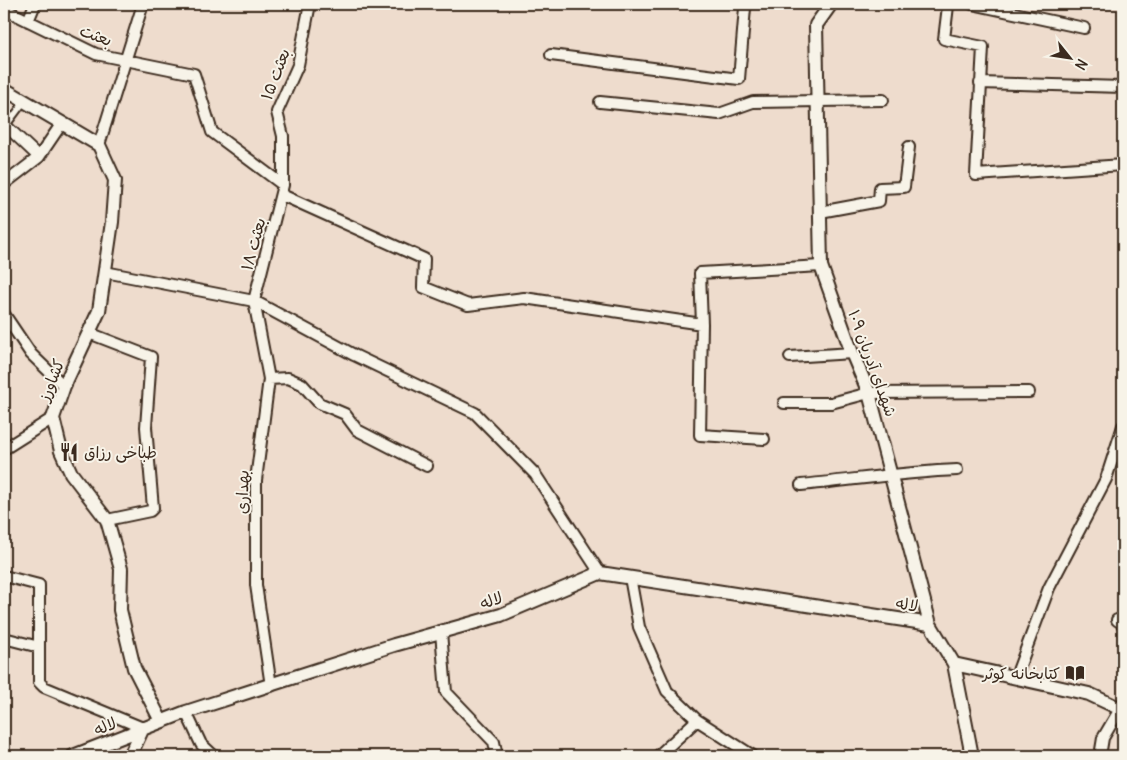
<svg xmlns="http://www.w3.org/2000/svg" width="1127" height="760" font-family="Delius,'Playpen Sans Arabic',sans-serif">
<rect width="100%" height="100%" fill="#eedccd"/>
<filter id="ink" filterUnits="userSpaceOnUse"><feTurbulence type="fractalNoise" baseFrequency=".02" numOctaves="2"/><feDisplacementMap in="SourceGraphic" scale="10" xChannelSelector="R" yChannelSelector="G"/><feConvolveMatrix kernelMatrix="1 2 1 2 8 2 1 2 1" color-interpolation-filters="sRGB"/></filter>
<g filter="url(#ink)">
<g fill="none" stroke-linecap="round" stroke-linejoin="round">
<g stroke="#3b2a1e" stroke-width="9">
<path id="service" d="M 6,126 L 24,102"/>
</g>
<g stroke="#3b2a1e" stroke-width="14">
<path id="minor" d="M 972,4 L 1084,28
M 948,6 L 944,39 L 983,47 L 976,175 L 1123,165
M 4,9 L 96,54 L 194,74 L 212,132 L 283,185 L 254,301 L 269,379 L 256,480 L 256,585 L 271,686
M 28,21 L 35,4
M 551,55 L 739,79 L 745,8 L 748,4
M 980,83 L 1123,87
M 600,102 L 719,114 L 753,102 L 883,100
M 4,124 L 39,157
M 99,145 L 143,4
M 4,184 L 39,157 L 62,123
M 283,185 L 283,136 L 277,112 L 298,65 L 310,4
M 282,195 L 424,259 L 423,287 L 468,305 L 524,298 L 702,324 L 700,273 L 821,266
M 820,212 L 879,201 L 880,188 L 904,187 L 909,147
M 105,272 L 254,301 L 354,355 L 475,413 L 535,474 L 600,573
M 4,314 L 31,354 L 64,386
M 702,324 L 700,435 L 764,439
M 89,333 L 151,357 L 146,427 L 153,508 L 150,511 L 107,520
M 790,357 L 852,353
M 269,379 L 288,378 L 302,384 L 319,403 L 345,414 L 357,430 L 427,466
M 784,403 L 831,403 L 869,393 L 1029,392
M 4,449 L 53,418
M 801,485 C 853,480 905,472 957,470
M 4,576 L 39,585 L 39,682 L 44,687 L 143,728
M 630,577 L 639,627 L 667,691 L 697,720 L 753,756
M 1117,620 L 1123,624
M 441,632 L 446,692 L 494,742 L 497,756
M 4,638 L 39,647
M 1016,676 L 1049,588 L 1106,479 L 1123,426
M 186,712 L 201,744 L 214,756
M 658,756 L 697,720
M 1100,756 L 1103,738 L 1120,709"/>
</g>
<g stroke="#3b2a1e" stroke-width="16">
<path id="tertiary" d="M 831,4 L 816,25 L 821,266 L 852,353 L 869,393 L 930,624 L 954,664 L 972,756
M 4,89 L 99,145 L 115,180 L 112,222 L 99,311 L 64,386 L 53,418 L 61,451 L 71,473 L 107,520 L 121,569 L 120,610 L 134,668 L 161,721
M 954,664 L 1089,694 L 1123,710
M 73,756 L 186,712 L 394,645 L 501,615 L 600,573 L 930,624
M 130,756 L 143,728"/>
</g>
<use href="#service" stroke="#f7f3e8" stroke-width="5"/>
<use href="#minor" stroke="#f7f3e8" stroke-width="10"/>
<use href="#tertiary" stroke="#f7f3e8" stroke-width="12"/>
</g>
</g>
<defs>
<g id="restaurant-bare" transform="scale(1.5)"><path d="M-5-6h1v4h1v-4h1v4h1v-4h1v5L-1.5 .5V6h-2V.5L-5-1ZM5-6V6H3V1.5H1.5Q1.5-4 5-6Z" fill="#3b2a1e" stroke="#f7f3e8" stroke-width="2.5" paint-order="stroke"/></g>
<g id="library-bare" transform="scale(1.5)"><path d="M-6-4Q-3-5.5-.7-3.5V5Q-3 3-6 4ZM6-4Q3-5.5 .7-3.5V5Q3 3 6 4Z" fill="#3b2a1e" stroke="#f7f3e8" stroke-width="2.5" paint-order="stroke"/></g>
</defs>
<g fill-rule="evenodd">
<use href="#restaurant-bare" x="69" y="452"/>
<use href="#library-bare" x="1075" y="673"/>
</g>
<g text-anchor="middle" stroke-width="4" stroke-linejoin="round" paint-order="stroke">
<g font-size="16" fill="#3b2a1e" stroke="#f7f3e8">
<text transform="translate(96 35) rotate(21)" y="6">بعثت</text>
<text transform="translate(275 74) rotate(-69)" y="6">بعثت ۱۵</text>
<text transform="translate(253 244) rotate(-75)" y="6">بعثت ۱۸</text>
<text transform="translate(873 363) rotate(70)" y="6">شهدای آدریان ۱۰۹</text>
<text transform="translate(51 380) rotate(-68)" y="6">کشاورز</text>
<text transform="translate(242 492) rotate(-88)" y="6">بهداری</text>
<text transform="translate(491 600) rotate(-18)" y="6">لاله</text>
<text transform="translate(907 604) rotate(9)" y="6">لاله</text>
<text transform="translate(105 726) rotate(-22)" y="6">لاله</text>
</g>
<g font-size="16" fill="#3b2a1e" stroke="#f7f3e8" text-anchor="start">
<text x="84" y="458">طباخی رزاق</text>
<text x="1060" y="679" text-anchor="end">کتابخانه کوثر</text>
</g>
</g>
<rect width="1127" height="760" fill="none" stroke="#f7f3e8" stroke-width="20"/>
<rect x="10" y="10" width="1107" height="740" fill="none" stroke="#3b2a1e" stroke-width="2" filter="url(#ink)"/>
<g transform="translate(1070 58) rotate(120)" stroke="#f7f3e8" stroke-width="4" paint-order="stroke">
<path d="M0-4L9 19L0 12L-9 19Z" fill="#3b2a1e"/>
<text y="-8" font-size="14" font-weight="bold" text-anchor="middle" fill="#3b2a1e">N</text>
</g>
</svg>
